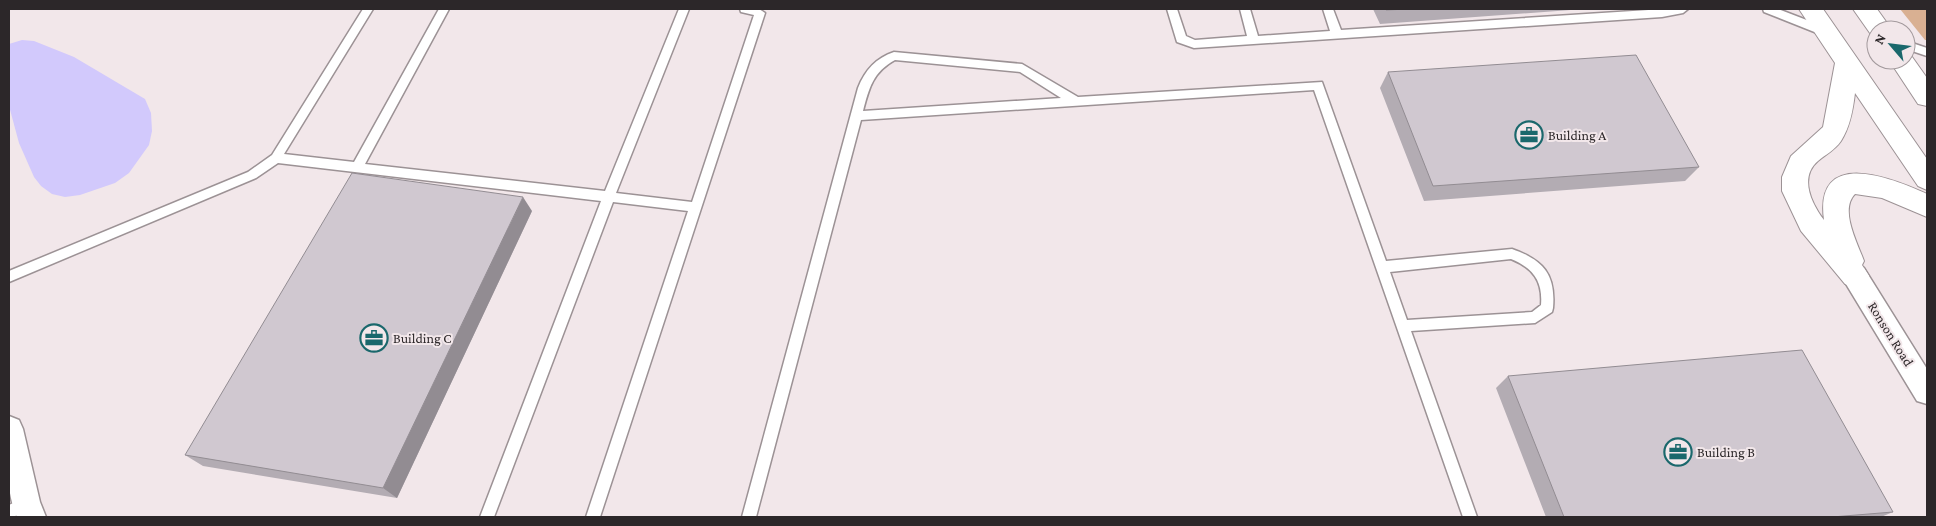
<svg xmlns="http://www.w3.org/2000/svg" width="1936" height="526" font-family="'Crimson Pro',serif">
<rect width="100%" height="100%" fill="#f2e7ea"/>
<path fill="#d9b092" d="M 1900,9 L 1927,9 L 1927,40 L 1925,40 Z"/>
<path fill="#d2c9fc" d="M 22,40 L 34,41 L 74,57 L 145,99 L 151,113 L 152,131 L 149,145 L 129,173 L 115,183 L 80,195 L 65,197 L 52,194 L 41,186 L 34,177 L 19,143 L 9,106 L 9,44 Z"/>
<g fill="none" stroke-linecap="round" stroke-linejoin="round">
<g stroke="#9c9295" stroke-width="3">
<path id="service" d="M 363,9 L 373,9 L 284,154 L 354,162 L 439,9 L 449,9 L 365,164 L 605,191 L 679,9 L 689,9 L 616,193 L 692,202 L 754,15 L 741,12 L 740,9 L 759,9 L 765,13 L 600,517 L 586,517 L 688,211 L 613,202 L 494,517 L 480,517 L 601,201 L 278,163 L 256,178 L 9,282 L 9,271 L 248,172 L 272,155 Z
M 1167,9 L 1177,9 L 1186,36 L 1195,40 L 1247,36 L 1240,9 L 1250,9 L 1258,36 L 1330,31 L 1323,9 L 1333,9 L 1341,30 L 1664,9 L 1688,9 L 1683,13 L 1662,17 L 1194,48 L 1177,42 Z
M 1763,9 L 1778,9 L 1830,29 L 1831,32 L 1830,35 L 1822,35 L 1764,12 Z
M 1906,41 L 1927,48 L 1927,56 L 1906,49 Z
M 894,52 L 1022,64 L 1078,97 L 1322,82 L 1386,261 L 1512,249 C 1543,260 1556,274 1553,308 L 1552,312 L 1535,323 L 1411,331 L 1477,517 L 1463,517 L 1314,90 L 861,120 L 756,517 L 742,517 L 858,88 C 865,70 876,58 894,52 ZM 895,60 L 1020,72 L 1061,98 L 863,111 C 869,88 873,72 895,60 ZM 1511,259 C 1533,268 1543,281 1541,305 L 1532,312 L 1407,320 L 1390,272 Z
M 26,497 L 31,499 L 33,504 L 31,509 L 13,517 L 9,517 L 9,505 Z"/>
</g>
<g stroke="#9c9295" stroke-width="3">
<path id="minor" d="M 1855,265 L 1864,268 L 1927,369 L 1927,404 L 1917,401 L 1846,284 L 1842,276 L 1846,268 Z
M 9,416 L 19,420 L 23,429 L 40,502 L 46,517 L 17,517 C 4,487 7,448 9,416 Z"/>
</g>
<g stroke="#9c9295" stroke-width="2">
<path id="trunk" d="M 1799,9 L 1823,9 L 1927,159 L 1927,190 L 1918,186 L 1855,93 C 1853,110 1850,127 1841,141 C 1835,150 1825,155 1818,161 C 1799,177 1811,203 1824,220 C 1814,147 1892,178 1927,194 L 1927,217 L 1882,198 L 1855,194 C 1839,210 1858,244 1864,261 L 1862,265 L 1869,276 L 1865,284 L 1855,288 L 1845,284 L 1801,231 L 1782,191 L 1782,177 L 1791,156 L 1823,127 L 1835,63 Z
M 1853,9 L 1877,9 L 1892,30 L 1876,30 L 1876,37 L 1872,36 Z
M 1906,52 L 1910,54 L 1927,78 L 1927,106 L 1918,104 L 1889,60 L 1906,60 Z"/>
</g>
<use href="#service" fill="#fff" fill-rule="evenodd"/>
<use href="#minor" fill="#fff" fill-rule="evenodd"/>
<use href="#trunk" fill="#fff" fill-rule="evenodd"/>
</g>
<path fill="#b3acb3" d="M 1373,9 L 1584,9 L 1380,24 Z
M 1388,72 L 1699,167 L 1685,181 L 1424,201 L 1380,88 Z
M 532,211 L 397,498 L 203,466 L 185,455 Z
M 1508,376 L 1893,512 L 1881,517 L 1546,517 L 1496,388 Z"/>
<path fill="#928c92" d="M 523,197 L 532,211 L 397,498 L 383,488 Z"/>
<path fill="#d0c8d0" stroke="#928c92" d="M 1385,9 L 1408,9 L 1386,10 Z
M 1636,55 L 1699,167 L 1433,186 L 1388,72 Z
M 352,173 L 523,197 L 383,488 L 185,455 Z
M 1802,350 L 1893,512 L 1832,517 L 1564,517 L 1508,376 Z"/>
<defs>
<g id="office-ring" transform="scale(1.4375)"><circle r="9.5" fill="#f2e7ea" stroke="#1a686c" stroke-width="1.5"/><path d="M-6-3h4V-5.5h4V-3h4V5H-6ZM-1-4.5V-3h2v-1.5ZM-6 0V1H6V0Z" fill="#1a686c"/></g>
</defs>
<g fill-rule="evenodd">
<use href="#office-ring" x="1529" y="135"/>
<use href="#office-ring" x="374" y="338"/>
<use href="#office-ring" x="1678" y="452"/>
</g>
<g text-anchor="middle" stroke-width="4" stroke-linejoin="round" paint-order="stroke">
<g font-size="14" fill="#2c2729" stroke="#f2e7ea" text-anchor="start">
<text x="1548" y="140">Building A</text>
<text x="393" y="343">Building C</text>
<text x="1697" y="457">Building B</text>
</g>
<g font-size="14" fill="#2c2729" stroke="#f2e7ea">
<text transform="translate(1891 334) rotate(58)" y="5">Ronson Road</text>
</g>
</g>
<rect width="1936" height="526" fill="none" stroke="#2c2729" stroke-width="20"/>
<g transform="translate(1891 45) rotate(298)"><circle r="24" fill="#f2e7ea" stroke="#a39a9d"/>
<path d="M0-4L9 19L0 12L-9 19Z" fill="#1a686c"/>
<text y="-8" font-size="14" font-weight="bold" text-anchor="middle" fill="#2c2729">N</text>
</g>
</svg>
